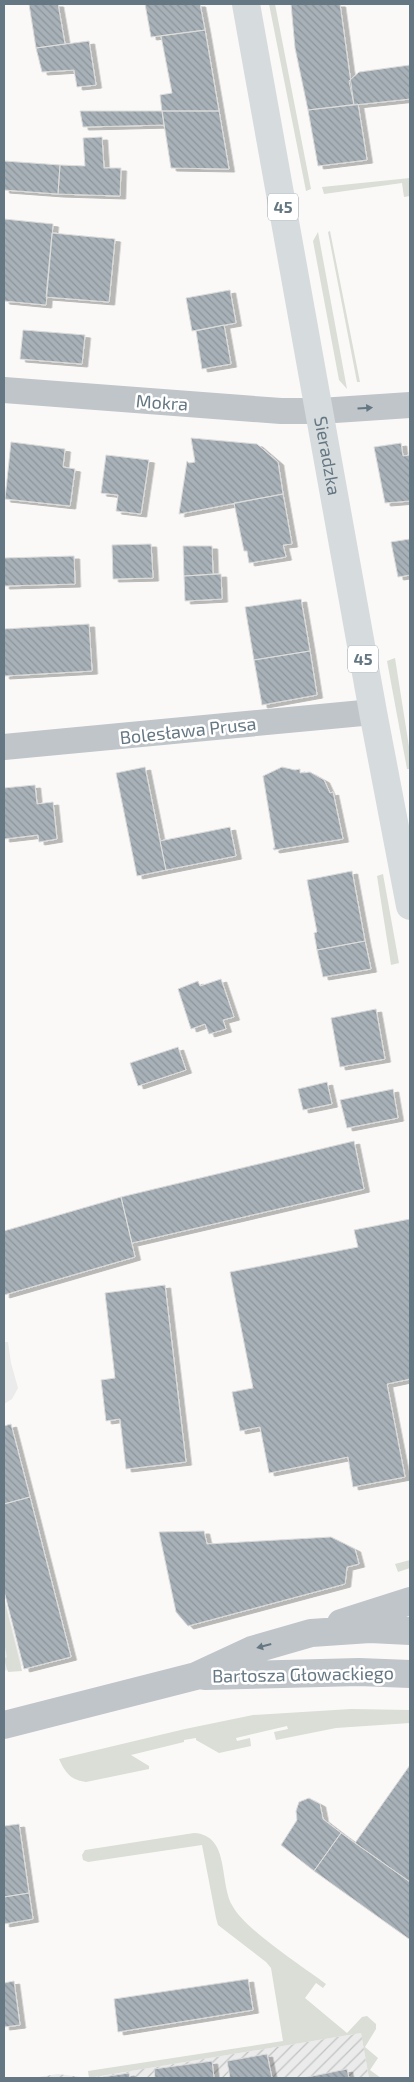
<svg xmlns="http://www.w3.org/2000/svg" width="414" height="2082" font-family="'Exo 2',sans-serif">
<defs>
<pattern id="industrial-furrows" width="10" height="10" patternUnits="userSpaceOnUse" patternTransform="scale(1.25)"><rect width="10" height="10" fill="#eaebea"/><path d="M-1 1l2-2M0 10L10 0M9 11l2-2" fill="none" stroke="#c1c3c3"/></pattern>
<pattern id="building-back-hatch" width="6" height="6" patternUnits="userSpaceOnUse" patternTransform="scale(1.25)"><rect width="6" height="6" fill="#a7b1b7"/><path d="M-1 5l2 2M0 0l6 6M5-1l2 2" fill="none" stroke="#8c959a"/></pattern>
<filter id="shadow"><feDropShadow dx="5.5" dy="3" stdDeviation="0" flood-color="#0004"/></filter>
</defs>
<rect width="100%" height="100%" fill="#faf9f7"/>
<path fill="#eaebea" d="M 4,1342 L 8,1342 L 11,1363 L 18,1388 L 12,1399 L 4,1404 Z
M 4,1595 L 22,1666 L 4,1671 Z"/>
<path fill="url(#industrial-furrows)" d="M 361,2033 L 369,2078 L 32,2078 L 58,2074 L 89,2078 Z"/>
<path fill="#daded7" d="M 269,4 L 275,4 L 311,189 L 306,191 Z
M 410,178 L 410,196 L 404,197 L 402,183 L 324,194 L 322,187 Z
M 330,231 L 360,382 L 357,382 L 328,232 Z
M 318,232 L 347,389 L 339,380 L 313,241 Z
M 395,658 L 410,753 L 410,769 L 407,769 L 387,661 Z
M 383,874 L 399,963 L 391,965 L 377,876 Z
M 410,1560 L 410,1568 L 398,1572 L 395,1564 Z
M 4,1599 L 22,1671 L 8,1672 L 4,1659 L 7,1657 L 4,1642 Z
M 351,1709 L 410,1710 L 410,1723 L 336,1728 L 276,1740 L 274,1732 L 288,1729 L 287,1726 L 236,1738 L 237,1741 L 250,1738 L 251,1746 L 219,1753 L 196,1740 L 196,1738 L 184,1740 L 184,1742 L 131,1755 L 149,1766 L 149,1769 L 86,1782 C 70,1780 65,1772 59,1759 L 185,1729 L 253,1715 Z
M 194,1833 C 230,1835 219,1881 232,1905 C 244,1929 302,1966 326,1984 L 323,1988 L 316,1983 L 305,1998 L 347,2033 L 362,2017 L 367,2016 L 376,2024 L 376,2029 L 365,2047 L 378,2058 L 370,2070 L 381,2078 L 369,2078 L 361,2033 L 89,2078 L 88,2071 L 283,2041 L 271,1968 L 266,1962 L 218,1925 L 216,1918 L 202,1845 L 88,1862 L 83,1860 L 82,1855 L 85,1850 Z"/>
<path fill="url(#building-back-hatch)" stroke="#dbdbda" filter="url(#shadow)" d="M 29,4 L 58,4 L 65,44 L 36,48 Z
M 145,4 L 200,4 L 205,30 L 151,37 Z
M 291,4 L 340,4 L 354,105 L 308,110 L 295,48 Z
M 205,30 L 219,111 L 162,111 L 160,95 L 172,93 L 161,36 Z
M 89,41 L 96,85 L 77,87 L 74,70 L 42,72 L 36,48 Z
M 410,65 L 410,99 L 354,105 L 349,81 L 359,72 Z
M 358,104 L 367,160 L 318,166 L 308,110 Z
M 80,111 L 162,111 L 164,125 L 83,127 Z
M 162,111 L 219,111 L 229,169 L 171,168 Z
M 102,137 L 104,168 L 121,168 L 120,196 L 58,194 L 60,165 L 85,166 L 83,138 Z
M 4,161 L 60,165 L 58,194 L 4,190 Z
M 4,219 L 53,224 L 46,305 L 4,301 Z
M 52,233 L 115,239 L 109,302 L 46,297 Z
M 230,290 L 236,323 L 192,331 L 186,298 Z
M 224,325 L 231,364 L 202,369 L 196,331 Z
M 23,330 L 85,335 L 82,364 L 20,359 Z
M 191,438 L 257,444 L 278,462 L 283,494 L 179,514 L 187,461 L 189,463 L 195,462 Z
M 11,442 L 65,449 L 63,467 L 75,469 L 70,506 L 5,499 Z
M 401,443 L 403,456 L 410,455 L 410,501 L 385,503 L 374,447 Z
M 106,455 L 149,460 L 141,514 L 116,511 L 118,495 L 101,493 Z
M 283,494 L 292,544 L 283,545 L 286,557 L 249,563 L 247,551 L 244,551 L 234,503 Z
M 410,539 L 410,575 L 398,577 L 391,542 Z
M 151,544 L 153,578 L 113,579 L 112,545 Z
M 183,546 L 212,546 L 213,574 L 184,576 Z
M 74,556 L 75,584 L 4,586 L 4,558 Z
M 221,574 L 222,599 L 185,601 L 184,576 Z
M 301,599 L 310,651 L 254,660 L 245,607 Z
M 89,624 L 92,671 L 4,676 L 4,629 Z
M 310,651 L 317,695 L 262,705 L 254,660 Z
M 145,767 L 166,870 L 137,876 L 116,773 Z
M 282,767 L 295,770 L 300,769 L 300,773 L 310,772 L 324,780 L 330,793 L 333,792 L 343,839 L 274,850 L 273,848 L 275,848 L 263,776 Z
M 35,785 L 37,804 L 53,802 L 57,839 L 39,842 L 38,835 L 4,839 L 4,788 Z
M 230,827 L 236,856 L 166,870 L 160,841 Z
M 352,871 L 365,941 L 317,950 L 314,933 L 317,932 L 307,880 Z
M 365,941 L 371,969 L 323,977 L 317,950 Z
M 221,979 L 234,1017 L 223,1020 L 226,1029 L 209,1034 L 205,1024 L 191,1029 L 178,989 L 198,981 L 200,986 Z
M 376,1009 L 385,1059 L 340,1067 L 331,1018 Z
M 178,1047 L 186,1070 L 138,1086 L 130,1063 Z
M 327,1082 L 332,1104 L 303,1110 L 298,1089 Z
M 393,1089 L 398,1118 L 347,1128 L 340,1100 Z
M 354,1141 L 364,1189 L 132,1243 L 121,1197 Z
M 121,1197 L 135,1257 L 4,1295 L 4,1231 Z
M 410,1219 L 410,1379 L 387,1384 L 405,1477 L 353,1487 L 348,1457 L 269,1473 L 260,1427 L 240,1431 L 232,1392 L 253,1388 L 230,1272 L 358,1247 L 354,1230 Z
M 165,1285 L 186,1462 L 126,1469 L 120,1419 L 106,1421 L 101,1380 L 115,1378 L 105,1293 Z
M 11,1424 L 30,1497 L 4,1504 L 4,1426 Z
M 30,1497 L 71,1657 L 24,1669 L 4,1591 L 4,1504 Z
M 204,1531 L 207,1544 L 331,1537 L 355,1549 L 359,1564 L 347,1567 L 345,1584 L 188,1626 L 176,1612 L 159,1532 Z
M 410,1765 L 410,1882 L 355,1843 Z
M 309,1798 L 320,1804 L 323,1819 L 341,1833 L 314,1871 L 281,1845 L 297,1820 L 296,1811 L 299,1802 Z
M 19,1824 L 29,1893 L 4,1897 L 4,1826 Z
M 341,1833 L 410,1882 L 410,1937 L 409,1939 L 314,1871 Z
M 29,1893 L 33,1919 L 4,1924 L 4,1897 Z
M 248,1979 L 253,2010 L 118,2032 L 114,1999 Z
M 14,1981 L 20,2025 L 4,2027 L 4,1983 Z
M 267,2054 L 272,2078 L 230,2078 L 227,2061 Z
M 212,2061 L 214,2078 L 155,2078 L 154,2069 Z
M 347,2069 L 349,2078 L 303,2078 Z
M 129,2073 L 130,2078 L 103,2078 L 103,2077 Z"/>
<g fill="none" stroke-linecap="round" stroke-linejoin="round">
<path stroke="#c0c5c9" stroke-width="26" d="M 4,390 L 281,411 L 320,411 L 410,405
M 4,747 L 373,712"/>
<path stroke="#c0c5c9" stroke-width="28" d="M 341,1623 L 410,1601
M 205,1676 L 359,1672 L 410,1674
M 4,1725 L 196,1676 L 252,1650 L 311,1633 L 370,1629 L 410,1631"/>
<path stroke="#d6dbde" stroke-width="28" id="s1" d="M 246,4 L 373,712 L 410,906"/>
</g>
<defs><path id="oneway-solid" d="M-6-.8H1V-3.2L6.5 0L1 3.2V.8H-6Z" transform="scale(1.25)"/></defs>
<g fill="#657782">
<use href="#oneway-solid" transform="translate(365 408) rotate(-4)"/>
<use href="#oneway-solid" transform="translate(264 1646) rotate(165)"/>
</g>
<g text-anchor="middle" stroke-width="5" stroke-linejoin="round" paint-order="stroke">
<g fill="#fff" stroke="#93a0a8" stroke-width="1">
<rect x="268" y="193.5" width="30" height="27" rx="4"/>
<rect x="348" y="645.5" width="30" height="27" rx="4"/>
</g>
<g font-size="16" font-weight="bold" fill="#657782">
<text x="283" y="213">45</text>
<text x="363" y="665">45</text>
</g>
<g font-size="18" fill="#657782" stroke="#fff">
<text transform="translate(162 403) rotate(4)" y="6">Mokra</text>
<text dy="6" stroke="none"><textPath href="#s1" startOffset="459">Sieradzka</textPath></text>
<text transform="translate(188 731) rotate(-6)" y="6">Bolesława Prusa</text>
<text transform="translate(303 1675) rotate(-1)" y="6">Bartosza Głowackiego</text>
</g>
</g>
<rect width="414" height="2082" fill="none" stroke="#657782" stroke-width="10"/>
</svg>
